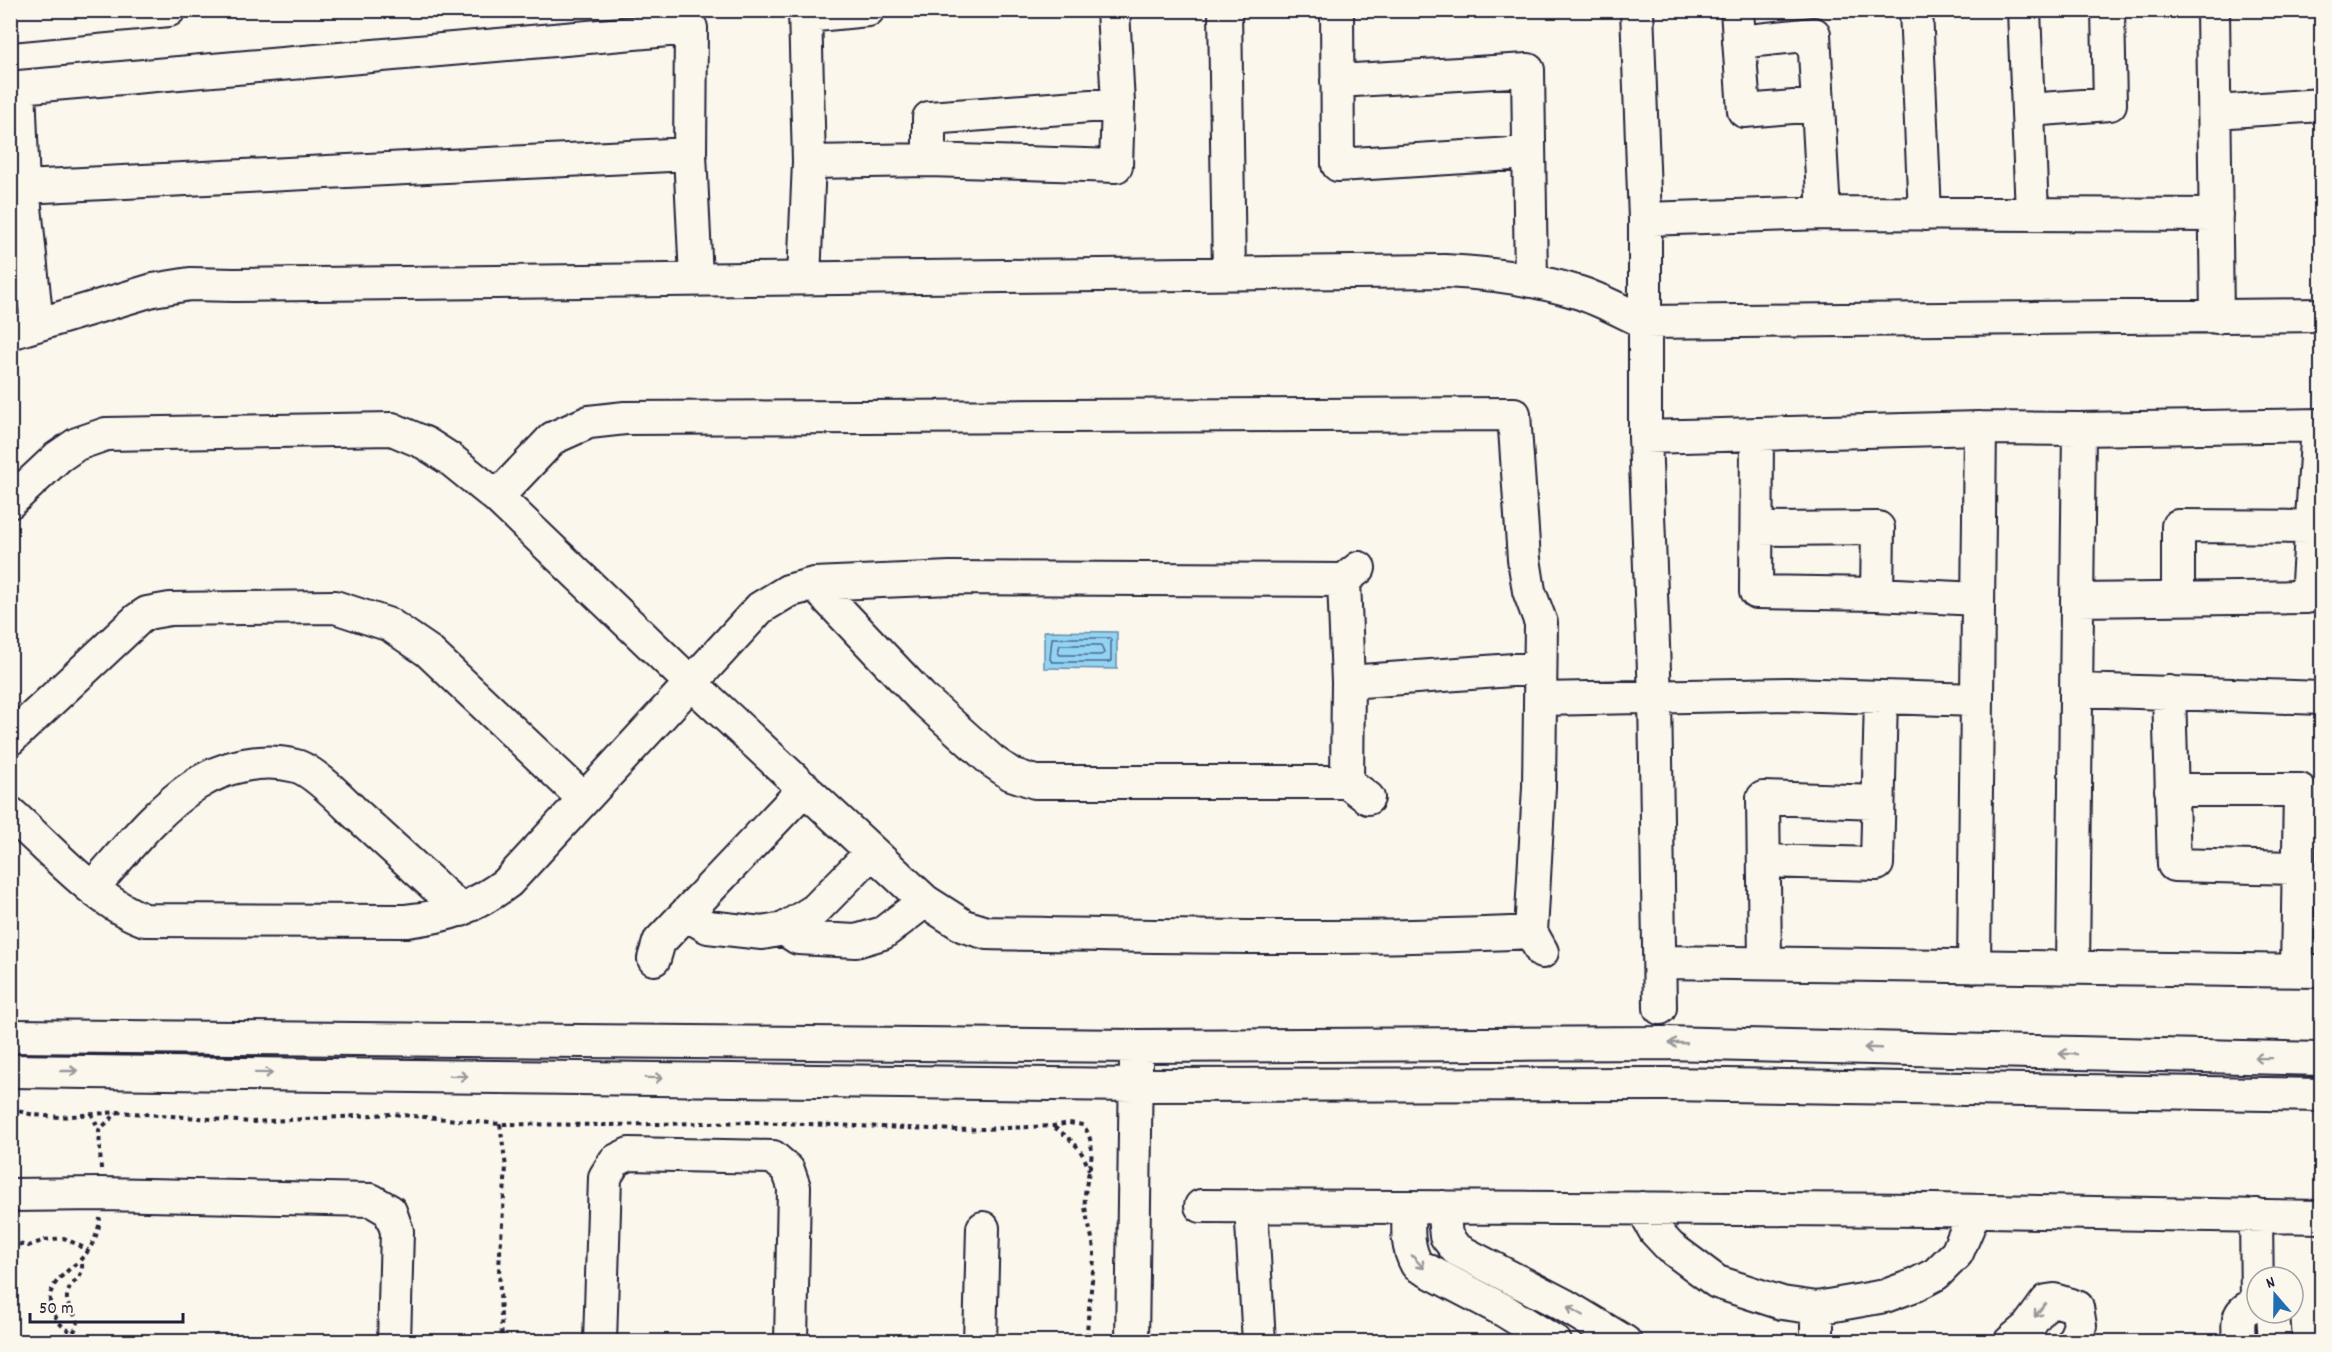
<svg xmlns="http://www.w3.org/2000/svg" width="2332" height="1352" font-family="Dekko,sans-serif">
<rect width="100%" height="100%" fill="#fbf7ec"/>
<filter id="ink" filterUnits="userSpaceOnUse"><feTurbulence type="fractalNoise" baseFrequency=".0167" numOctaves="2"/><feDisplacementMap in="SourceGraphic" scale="12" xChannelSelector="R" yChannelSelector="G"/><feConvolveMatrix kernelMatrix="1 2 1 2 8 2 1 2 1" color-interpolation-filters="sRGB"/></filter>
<g filter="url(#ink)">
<path fill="#93d3f4" stroke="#668caa" stroke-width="1.5" d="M 1044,631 L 1117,632 L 1117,669 L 1044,668 Z"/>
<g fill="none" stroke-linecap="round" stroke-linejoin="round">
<path stroke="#4f6985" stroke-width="1.5" d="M 1052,638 L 1110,638 L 1111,640 L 1111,661 L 1108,662 L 1052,662 L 1050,659 Z
M 1060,645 L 1101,645 L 1104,653 L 1101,655 L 1060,655 L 1058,652 Z"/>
<g stroke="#22223b" stroke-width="36">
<path id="minor" d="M 1225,10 L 1229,273
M 1337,10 L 1338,165 L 1528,153
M 1637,10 L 1645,219 L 1645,437 L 1655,697 L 1660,1008
M 1737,10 L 1744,111 L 1818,105
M 1916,10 L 1925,214
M 2024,10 L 2032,214
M 2213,10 L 2217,317
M 806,16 L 868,10
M 10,25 L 169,10
M 1739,42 L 1814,34 L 1824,213
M 1337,81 L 1528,70 L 1531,281
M 2028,110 L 2110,104 L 2108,10
M 2215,112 L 2322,105
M 929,160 L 929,118 L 1118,104
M 809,162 L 929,160 L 1116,166 L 1118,104 L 1113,10
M 23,187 L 690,154
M 1645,219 L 1824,213 L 2216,215
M 804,278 L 809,162 L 805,10
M 37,325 L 23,187 L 19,87 L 691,28 L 690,154 L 696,278
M 10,333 L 153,290 L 190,284 L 234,285 L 1445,271 C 1490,273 1534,279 1577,292 C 1600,299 1623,312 1645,322 L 2322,315
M 1757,434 L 1756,592 L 1877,594 L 1978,599
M 1645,437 L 1980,428 L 2079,429 L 2322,425
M 497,497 L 553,438 L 589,422 L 625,418 L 1514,414 L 1524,559 L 1529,591 L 1541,623 L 1539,787 L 1531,932 L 1542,952
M 10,502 L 58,457 L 77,444 L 106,434 L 392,429 L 425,443 L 450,459 L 497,497 L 690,682 L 925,901 L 964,926 L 987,933 C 1168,936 1349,941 1531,932
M 1757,529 L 1878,528 L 1877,594
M 1344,580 L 1348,682 L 1347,782
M 814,584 L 921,697 L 992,761 L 1011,774 L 1035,782 L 1347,782 L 1368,798
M 2178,598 L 2178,526 L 2312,527
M 2077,600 L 2307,597 L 2318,425
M 1348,682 L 1539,668
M 2077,690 L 2322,698
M 2169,692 L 2174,865 L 2299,868
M 1541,699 L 1788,694 L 1977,700
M 10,739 L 138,619 L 147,613 L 170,609 L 335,607 L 390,625 L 428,651 L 583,798
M 2171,790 L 2300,790 L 2297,970
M 10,813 C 49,848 97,903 145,920 L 406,921 C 449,916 473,908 508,882 L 760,608 L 788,591 L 814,584 L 950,578 L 1344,580 L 1359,568
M 1764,861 L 1877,864 L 1881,697
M 92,888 C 124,853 155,811 195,785 C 224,766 263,757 296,766 C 312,770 341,799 353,811 C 389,844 425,877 461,910
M 686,914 L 708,927 L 762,933 L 784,929 L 815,910 L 872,852
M 784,929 L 798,938 L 856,941 L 883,933 L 925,901
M 654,959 L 659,942 L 805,788
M 1660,962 L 2322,971
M 1765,963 L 1763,798 L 1878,802
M 1974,967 L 1980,428
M 2073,968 L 2079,429
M 10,1036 L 1136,1046 L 1665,1043 L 2322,1059
M 10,1071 L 1136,1085 L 1666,1084 L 2322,1095
M 10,1195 L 101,1194 L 371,1200 L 390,1211 L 397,1231 L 394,1342
M 1201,1206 L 1933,1210 L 2322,1217
M 1251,1206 L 1259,1342
M 1409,1207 C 1408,1228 1406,1246 1417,1265 L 1503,1310 L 1555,1342
M 1443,1207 L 1446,1236 L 1456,1249 L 1564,1305 L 1625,1342
M 1642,1208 L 1655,1231 L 1670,1247 L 1717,1282 L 1782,1303 L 1817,1308 L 1885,1296 L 1915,1285 L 1936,1274 L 1957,1253 L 1975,1211
M 2256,1215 L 2257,1304
M 2273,1313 L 2275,1342
M 600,1342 L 605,1177 L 615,1161 L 629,1154 L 773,1157 L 788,1170 L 794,1187 L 791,1342
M 980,1342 L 983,1228
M 1132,1342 L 1136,1063
M 1817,1342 L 1817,1308
M 2010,1342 L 2028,1327 L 2047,1301 L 2054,1300 L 2077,1307 L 2080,1326 L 2073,1342
M 2239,1342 C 2238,1321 2235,1311 2257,1304"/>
</g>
<path stroke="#22223b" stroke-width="4" stroke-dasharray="4.5 4.5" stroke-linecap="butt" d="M 10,1109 L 34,1115 L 59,1117 L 118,1112 L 252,1122 L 392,1114 L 500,1124 L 607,1125 L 755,1122 L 958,1130 L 1053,1126 L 1069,1123 L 1083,1125 C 1100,1148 1087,1170 1085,1195 C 1083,1216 1094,1235 1094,1254 C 1093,1283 1087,1312 1087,1342
M 91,1113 L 99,1130
M 500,1124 L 506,1167 L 499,1267 L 502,1342
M 1054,1127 C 1072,1140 1082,1148 1089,1170
M 101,1169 L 99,1130 L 117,1113
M 10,1242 L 28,1246 L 45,1240 L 64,1238 L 88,1250
M 21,1342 L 25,1342
M 58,1342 C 100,1320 60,1314 68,1292 C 73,1278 86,1278 81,1259
M 84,1342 C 77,1333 65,1331 59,1322 C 37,1291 59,1279 80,1260 C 91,1250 99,1233 100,1218"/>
<use href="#minor" stroke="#fbf7ec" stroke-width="32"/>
</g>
<defs><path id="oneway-shaft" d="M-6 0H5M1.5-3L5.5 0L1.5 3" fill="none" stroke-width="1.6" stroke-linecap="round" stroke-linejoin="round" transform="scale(1.5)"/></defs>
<g stroke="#99979c">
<use href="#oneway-shaft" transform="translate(1678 1043) rotate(-178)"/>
<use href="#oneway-shaft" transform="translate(1873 1048) rotate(-178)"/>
<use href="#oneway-shaft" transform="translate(2068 1054) rotate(-178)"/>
<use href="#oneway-shaft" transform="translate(2263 1058) rotate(-179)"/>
<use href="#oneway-shaft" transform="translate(69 1071)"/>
<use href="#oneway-shaft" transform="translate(264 1073) rotate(1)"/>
<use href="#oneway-shaft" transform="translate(459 1076) rotate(1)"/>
<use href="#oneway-shaft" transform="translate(654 1078) rotate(1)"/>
<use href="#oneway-shaft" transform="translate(1418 1262) rotate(47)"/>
<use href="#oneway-shaft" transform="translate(2040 1310) rotate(128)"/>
<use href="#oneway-shaft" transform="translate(1575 1311) rotate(-150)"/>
</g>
</g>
<rect width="2332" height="1352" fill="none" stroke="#fbf7ec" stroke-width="36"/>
<rect x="18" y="18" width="2296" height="1316" fill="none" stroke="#22223b" stroke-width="2" filter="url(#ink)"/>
<g transform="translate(2275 1295) rotate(340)"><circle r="28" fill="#fbf7ec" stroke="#a4a2a5" stroke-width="1.5"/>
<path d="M0-4.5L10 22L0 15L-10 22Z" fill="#1f6fb2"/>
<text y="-9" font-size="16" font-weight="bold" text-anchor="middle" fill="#22223b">N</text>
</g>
<path d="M30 1313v9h153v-9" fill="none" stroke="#22223b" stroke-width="3"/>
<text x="39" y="1313" font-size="18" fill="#22223b" stroke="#fbf7ec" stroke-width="4.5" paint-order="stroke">50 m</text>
</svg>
